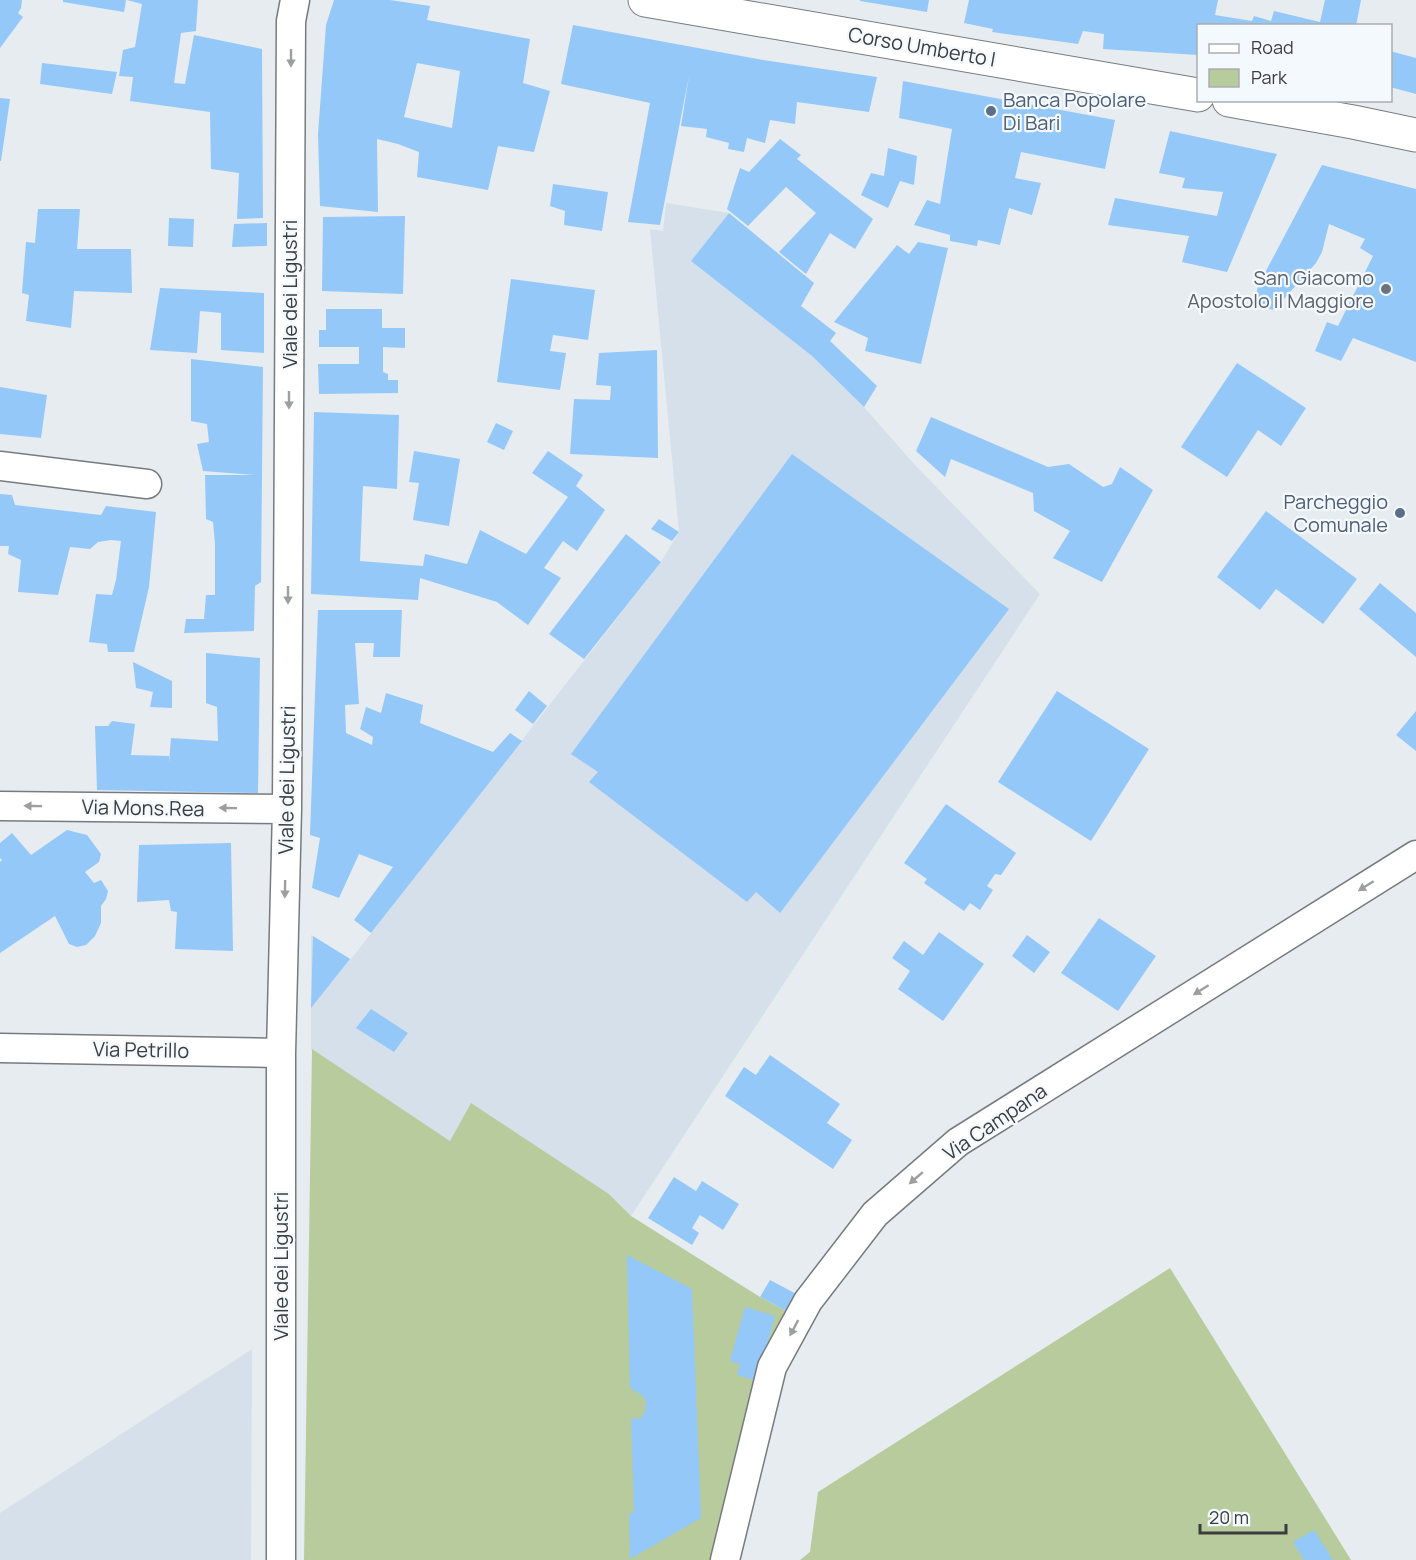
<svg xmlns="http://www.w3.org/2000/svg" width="1416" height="1560" font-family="Manrope,sans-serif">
<rect width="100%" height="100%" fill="#e7ecf0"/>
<path fill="#d6e0ea" d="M 666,203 L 729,213 L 691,261 L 812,356 L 864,407 L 914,464 L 1040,594 L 631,1216 L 609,1194 L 471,1104 L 450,1141 L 311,1050 L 311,935 L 351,959 L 661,562 L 679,532 L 650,229 L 663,231 Z
M 252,1349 L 251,1560 L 0,1560 L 0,1513 Z"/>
<path fill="#b8cb9c" d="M 312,1049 L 450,1141 L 471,1103 L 609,1194 L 631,1216 L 760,1297 L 792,1314 L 757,1381 L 711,1560 L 304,1560 Z
M 1170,1268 L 1351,1560 L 800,1560 L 810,1552 L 818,1492 Z"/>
<path fill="#94c8f9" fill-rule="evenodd" d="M 0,0 L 22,0 L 21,8 L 18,13 L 23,17 L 0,48 Z
M 63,0 L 126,0 L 124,12 L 63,2 Z
M 127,0 L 198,0 L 196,31 L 181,33 L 174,83 L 185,84 L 194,35 L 262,49 L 263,218 L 237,219 L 239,173 L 211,169 L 210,112 L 130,101 L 133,77 L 119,76 L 123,50 L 135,47 L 142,4 Z
M 334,0 L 390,0 L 430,6 L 427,20 L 530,39 L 523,83 L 550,91 L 534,152 L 498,146 L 488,190 L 417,177 L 419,152 L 398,144 L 377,139 L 378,212 L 320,206 L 318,134 L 326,25 ZM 417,63 L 460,71 L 452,128 L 404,117 Z
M 860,0 L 929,0 L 927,12 L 860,1 Z
M 969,0 L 1218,0 L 1215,15 L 1252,21 L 1254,16 L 1271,21 L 1274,11 L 1320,22 L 1325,0 L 1361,0 L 1356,26 L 1198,26 L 1198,55 L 1103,49 L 1104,34 L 1083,31 L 1078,44 L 992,32 L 993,29 L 964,23 Z
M 573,25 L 763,60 L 877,77 L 869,112 L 797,102 L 795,124 L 770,120 L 765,143 L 747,138 L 744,152 L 728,149 L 729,143 L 706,137 L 707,129 L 681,126 L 689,76 L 660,225 L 628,222 L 650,103 L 561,84 Z
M 1390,51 L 1416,58 L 1416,94 L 1390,87 Z
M 42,63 L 117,72 L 112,94 L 40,84 Z
M 903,81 L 1115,120 L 1105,169 L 1021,152 L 1015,178 L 1041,183 L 1032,215 L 1009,208 L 1000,245 L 978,240 L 977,246 L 950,241 L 950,235 L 914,225 L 927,200 L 940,204 L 952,129 L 899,118 Z
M 0,98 L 10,99 L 1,161 L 0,161 Z
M 1170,131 L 1277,154 L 1227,272 L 1182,262 L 1189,236 L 1108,225 L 1115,198 L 1217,216 L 1223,192 L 1182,188 L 1185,178 L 1159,173 Z
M 780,139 L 801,155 L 797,159 L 802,163 L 873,219 L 855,249 L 830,233 L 806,274 L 779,252 L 816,213 L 786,187 L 748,226 L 727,209 L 740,168 L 749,172 Z
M 888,148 L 917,156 L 914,185 L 900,181 L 888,208 L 861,195 L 871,173 L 884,176 Z
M 1322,165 L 1416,189 L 1416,362 L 1353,338 L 1341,361 L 1315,351 L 1327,322 L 1338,326 L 1373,256 L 1360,248 L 1365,239 L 1329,224 L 1322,252 L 1316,263 L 1274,310 L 1254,305 L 1258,286 Z
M 553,184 L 608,192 L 602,231 L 564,225 L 565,211 L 550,206 Z
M 38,209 L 80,209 L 77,249 L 131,249 L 132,293 L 74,291 L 71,328 L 26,321 L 29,295 L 22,293 L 26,242 L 35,243 Z
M 729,213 L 814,283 L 801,306 L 836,333 L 830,341 L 877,386 L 864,407 L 812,356 L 691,261 Z
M 405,216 L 403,294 L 322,291 L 323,217 Z
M 169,218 L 194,219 L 193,247 L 168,246 Z
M 267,223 L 267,246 L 232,247 L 234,224 Z
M 918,242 L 948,248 L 921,364 L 865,351 L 868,338 L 834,322 L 897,245 L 909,254 Z
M 511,279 L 595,290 L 588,340 L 553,335 L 550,351 L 566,353 L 560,390 L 497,382 Z
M 160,288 L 264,293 L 264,353 L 221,350 L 221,313 L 200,311 L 197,353 L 150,350 Z
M 326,309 L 382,309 L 382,328 L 405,328 L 405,348 L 383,347 L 383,372 L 388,374 L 388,380 L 398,380 L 398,393 L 319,394 L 318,364 L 359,364 L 359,347 L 319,347 L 319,330 L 326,330 Z
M 657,350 L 658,458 L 570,454 L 574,399 L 610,400 L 611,386 L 596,385 L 599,353 Z
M 191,359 L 263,367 L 261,582 L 255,586 L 254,631 L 184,633 L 186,619 L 204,619 L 206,595 L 215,595 L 215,544 L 213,522 L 206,519 L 205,475 L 255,475 L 203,471 L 197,444 L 209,442 L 207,424 L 191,421 Z
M 1237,363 L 1306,408 L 1281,446 L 1258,430 L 1227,477 L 1181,447 Z
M 0,387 L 47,395 L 41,438 L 0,434 Z
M 314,412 L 399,415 L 397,489 L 363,486 L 360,561 L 423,566 L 425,554 L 467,564 L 480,530 L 526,554 L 568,497 L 532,473 L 548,451 L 583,475 L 576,486 L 605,510 L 577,551 L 563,541 L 544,568 L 561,578 L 528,625 L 497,602 L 420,578 L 418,600 L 311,594 Z
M 931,417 L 1048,467 L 1069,464 L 1103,487 L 1112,484 L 1120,467 L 1153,490 L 1102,582 L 1053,558 L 1070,531 L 1034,511 L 1033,493 L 951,459 L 945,477 L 916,451 Z
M 496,423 L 513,431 L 504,450 L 487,442 Z
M 414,451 L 460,459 L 449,526 L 413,520 L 419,483 L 409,482 Z
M 792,454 L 1009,609 L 780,913 L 756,892 L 747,902 L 589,782 L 598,772 L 571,754 Z
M 0,494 L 12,495 L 15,505 L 101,515 L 106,506 L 156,512 L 149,587 L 134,652 L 108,652 L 107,644 L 89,642 L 96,594 L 112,595 L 116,580 L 121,541 L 111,540 L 98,542 L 90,549 L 70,547 L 58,595 L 18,592 L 21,560 L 8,554 L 9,546 L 0,546 Z
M 1266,511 L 1357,579 L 1323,624 L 1276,589 L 1260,610 L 1217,577 Z
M 659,519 L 679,532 L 672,541 L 651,529 Z
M 626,534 L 661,562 L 584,659 L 549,634 Z
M 1380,583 L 1416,613 L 1416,657 L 1359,609 Z
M 318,610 L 402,610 L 400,657 L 373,657 L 374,643 L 355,643 L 359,704 L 345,705 L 346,733 L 372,745 L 373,737 L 360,729 L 366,707 L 381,713 L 386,693 L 423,705 L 420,723 L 493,752 L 510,733 L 522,741 L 371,933 L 354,920 L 393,867 L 359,854 L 339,898 L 312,888 L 320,838 L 310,835 Z
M 206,653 L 260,658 L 258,793 L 97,790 L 95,726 L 108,726 L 112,721 L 135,724 L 131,755 L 169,756 L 169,763 L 171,738 L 218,741 L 217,707 L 206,703 Z
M 133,662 L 172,681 L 172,708 L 150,707 L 153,692 L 136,688 Z
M 529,691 L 547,706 L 533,724 L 515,710 Z
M 1057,691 L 1149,749 L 1091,841 L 998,782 Z
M 1416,711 L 1416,751 L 1396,735 Z
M 946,804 L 1016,853 L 1001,875 L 995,874 L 987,886 L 993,890 L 980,910 L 970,903 L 964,911 L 924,883 L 927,879 L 904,863 Z
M 67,830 L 87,835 L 101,854 L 99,862 L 85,872 L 94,883 L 101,880 L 108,891 L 106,899 L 101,906 L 101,923 L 95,936 L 86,945 L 77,947 L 69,944 L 55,916 L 0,953 L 0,862 L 2,860 L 0,858 L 0,843 L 12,833 L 31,855 Z
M 231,843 L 233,951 L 175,949 L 177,912 L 171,911 L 169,900 L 137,902 L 139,845 Z
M 1099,918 L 1156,956 L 1118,1011 L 1061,973 Z
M 939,932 L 984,964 L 943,1021 L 898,989 L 910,971 L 892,958 L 904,941 L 923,955 Z
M 1027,935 L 1050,952 L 1034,973 L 1012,956 Z
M 313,936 L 350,959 L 311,1008 Z
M 371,1009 L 408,1033 L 394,1052 L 356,1028 Z
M 770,1055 L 840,1104 L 827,1123 L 852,1140 L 833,1169 L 725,1096 L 744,1067 L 756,1075 Z
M 674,1177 L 696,1191 L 702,1181 L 739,1204 L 723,1230 L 700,1215 L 692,1228 L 699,1233 L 692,1245 L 648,1218 Z
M 627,1255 L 692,1289 L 701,1518 L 630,1559 L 629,1515 L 634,1511 L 631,1418 L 637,1419 L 642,1417 L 645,1412 L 646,1402 L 643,1396 L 630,1388 Z
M 770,1280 L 802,1297 L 792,1314 L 760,1297 Z
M 745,1307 L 775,1316 L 757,1381 L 737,1375 L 740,1364 L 730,1361 Z
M 1314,1530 L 1333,1560 L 1304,1560 L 1293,1542 Z"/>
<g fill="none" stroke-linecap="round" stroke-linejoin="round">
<g stroke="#777b7f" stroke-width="31">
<path id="street" d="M 0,466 L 147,484
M 0,806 L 287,809
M 0,1048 L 281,1053
M 281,1560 L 281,1053 L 287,809 L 291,21 L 295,0
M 725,1560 L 772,1367 L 808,1301 L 875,1214 L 958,1142 L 1416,855"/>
</g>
<g stroke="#777b7f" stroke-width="35">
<path id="secondary" d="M 645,0 L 1198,95
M 1229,100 L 1353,122 L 1416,135"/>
</g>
<use href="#street" stroke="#fff" stroke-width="28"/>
<use href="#secondary" stroke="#fff" stroke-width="33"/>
</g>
<defs><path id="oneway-solid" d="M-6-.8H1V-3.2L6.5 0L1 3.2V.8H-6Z" transform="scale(1.5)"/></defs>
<g fill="#9d9e9e">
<use href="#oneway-solid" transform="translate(291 58) rotate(90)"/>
<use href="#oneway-solid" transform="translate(289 400) rotate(90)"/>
<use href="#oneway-solid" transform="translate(288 595) rotate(90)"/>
<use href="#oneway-solid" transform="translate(33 806) rotate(-179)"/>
<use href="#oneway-solid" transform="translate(228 808) rotate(-179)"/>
<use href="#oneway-solid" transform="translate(1366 886) rotate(148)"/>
<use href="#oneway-solid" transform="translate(285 889) rotate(91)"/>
<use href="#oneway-solid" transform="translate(1201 990) rotate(148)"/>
<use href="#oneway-solid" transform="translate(916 1178) rotate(139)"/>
<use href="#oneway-solid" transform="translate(794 1328) rotate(118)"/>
</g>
<g fill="#5c6f8a" stroke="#f4f9fd" stroke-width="2">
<circle cx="991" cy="111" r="6"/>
<circle cx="1400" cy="513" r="6"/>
</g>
<circle fill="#6b7280" stroke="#f4f9fd" stroke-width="2" cx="1386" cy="289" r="6"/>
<g text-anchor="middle" stroke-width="4.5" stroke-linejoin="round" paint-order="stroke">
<g font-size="20" fill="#3b3c3e" stroke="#f4f9fd">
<text transform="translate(922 47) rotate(10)" y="7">Corso Umberto I</text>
<text transform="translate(290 294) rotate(-90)" y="7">Viale dei Ligustri</text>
<text transform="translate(287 780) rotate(-89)" y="7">Viale dei Ligustri</text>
<text transform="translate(143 808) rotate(1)" y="7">Via Mons.Rea</text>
<text transform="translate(141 1050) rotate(1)" y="7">Via Petrillo</text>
<text transform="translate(995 1122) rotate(-34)" y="7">Via Campana</text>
<text transform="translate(281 1266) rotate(-90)" y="7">Viale dei Ligustri</text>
</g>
<g font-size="20" fill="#4e5e75" stroke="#f4f9fd" text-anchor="start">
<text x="1003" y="107">Banca Popolare<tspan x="1003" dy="23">Di Bari</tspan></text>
<text x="1388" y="509" text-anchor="end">Parcheggio<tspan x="1388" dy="23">Comunale</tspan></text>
</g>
<g font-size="20" fill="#5b616d" stroke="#f4f9fd" text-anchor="end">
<text x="1374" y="285">San Giacomo<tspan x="1374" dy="23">Apostolo il Maggiore</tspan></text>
</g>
</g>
<rect x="1197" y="24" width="195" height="78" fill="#f4f9fd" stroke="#aaadb1" stroke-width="1.5"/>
<rect x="1209" y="44" width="30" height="9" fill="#ffffff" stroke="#aaadb1" stroke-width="1.5"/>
<text x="1251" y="54" font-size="18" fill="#3b3c3e">Road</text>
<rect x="1209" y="69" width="30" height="18" fill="#b8cb9c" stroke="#aaadb1" stroke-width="1.5"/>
<text x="1251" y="84" font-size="18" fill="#3b3c3e">Park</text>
<path d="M1200 1524v9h86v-9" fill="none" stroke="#3b3c3e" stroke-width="3"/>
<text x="1209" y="1524" font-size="18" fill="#3b3c3e" stroke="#f4f9fd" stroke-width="4.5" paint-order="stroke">20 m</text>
</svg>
